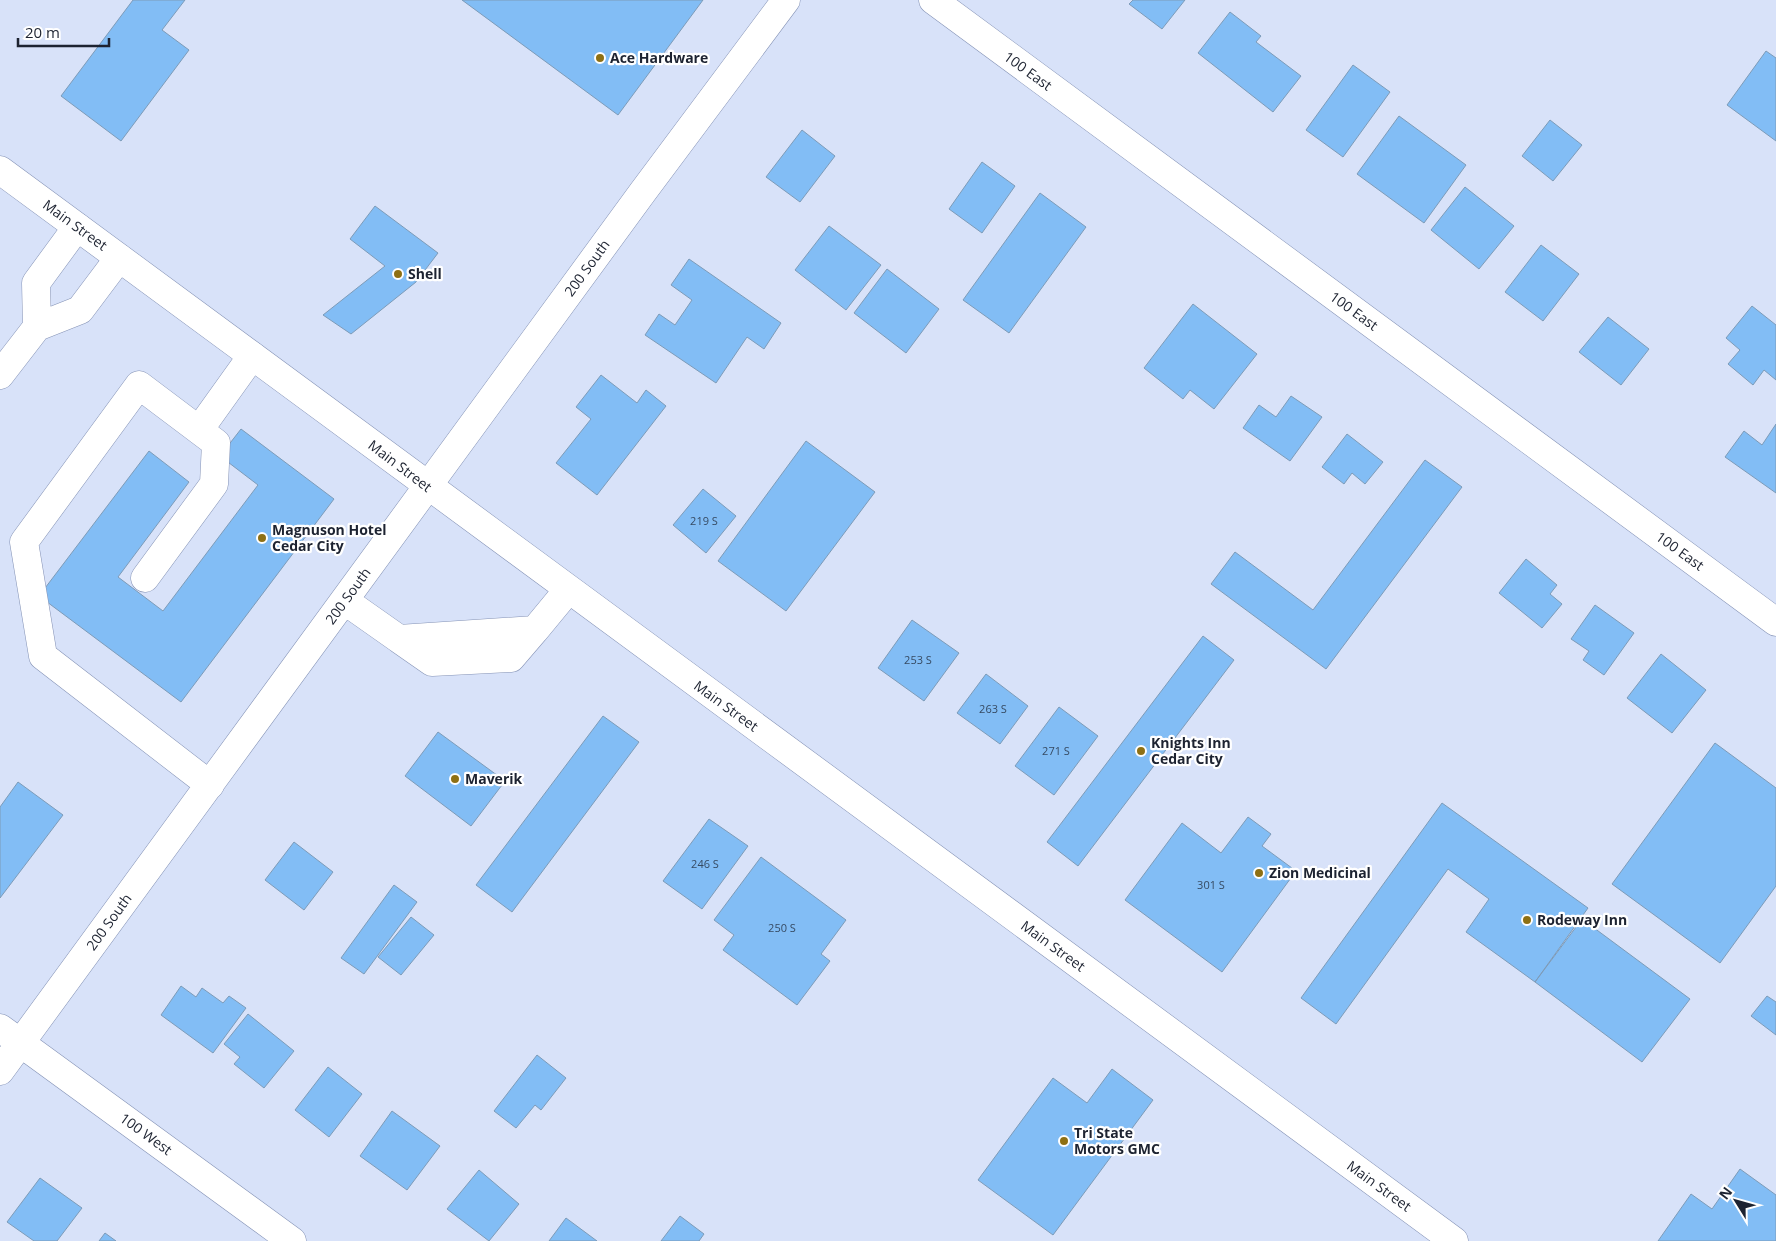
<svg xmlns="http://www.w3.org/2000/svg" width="1776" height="1241" font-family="'Open Sans',sans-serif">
<rect width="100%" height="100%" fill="#d8e2f9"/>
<path fill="#82bdf5" stroke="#7d9bb8" d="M 133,0 L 185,0 L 162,30 L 189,50 L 121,141 L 61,96 Z
M 462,0 L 703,0 L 618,115 Z
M 1133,0 L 1185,0 L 1162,29 L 1129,4 Z
M 1230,12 L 1261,36 L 1256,42 L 1301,76 L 1273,112 L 1198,53 Z
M 1766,51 L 1776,58 L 1776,141 L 1727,105 Z
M 1353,65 L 1390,92 L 1343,157 L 1306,130 Z
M 1399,116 L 1466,165 L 1424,223 L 1357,174 Z
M 1550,120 L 1582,145 L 1553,181 L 1522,156 Z
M 802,130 L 835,156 L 800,202 L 766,177 Z
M 982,162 L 1015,186 L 982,233 L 949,209 Z
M 1465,187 L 1514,226 L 1479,269 L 1431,230 Z
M 1040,193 L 1086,227 L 1009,333 L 963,300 Z
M 375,206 L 438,253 L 416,282 L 351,334 L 323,315 L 385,266 L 350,239 Z
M 829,226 L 881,265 L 846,310 L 795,270 Z
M 1541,245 L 1579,274 L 1543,321 L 1505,292 Z
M 689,259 L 781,323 L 764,349 L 747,337 L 716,383 L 645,335 L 659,314 L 675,325 L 692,300 L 671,285 Z
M 887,269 L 939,309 L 906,353 L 854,313 Z
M 1193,304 L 1257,354 L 1214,409 L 1190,390 L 1183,399 L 1144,368 Z
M 1752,306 L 1776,325 L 1776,380 L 1764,370 L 1753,385 L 1728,364 L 1740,350 L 1726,338 Z
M 1608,317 L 1649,349 L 1621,385 L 1579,352 Z
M 601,375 L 637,403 L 646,390 L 666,406 L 597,495 L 556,463 L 591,419 L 576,407 Z
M 1291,396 L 1322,417 L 1290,461 L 1243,428 L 1259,405 L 1276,417 Z
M 1776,424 L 1776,493 L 1725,457 L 1744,431 L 1762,445 Z
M 241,429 L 334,499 L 181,702 L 39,596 L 149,451 L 189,482 L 118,577 L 163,611 L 258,485 L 220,456 Z
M 1347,434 L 1383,462 L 1365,484 L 1352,473 L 1344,484 L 1322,467 Z
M 806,441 L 875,492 L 786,611 L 718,561 Z
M 1425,460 L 1462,487 L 1326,669 L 1211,584 L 1235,552 L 1313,610 Z
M 703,489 L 736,516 L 706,553 L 673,525 Z
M 1526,559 L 1557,585 L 1550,594 L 1562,604 L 1542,628 L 1499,593 Z
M 1595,605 L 1634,633 L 1604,675 L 1583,660 L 1589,651 L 1571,639 Z
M 912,620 L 959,653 L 924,701 L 878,668 Z
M 1203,636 L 1234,660 L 1078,866 L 1047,842 Z
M 1661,654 L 1706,690 L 1672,733 L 1627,698 Z
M 986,674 L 1028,706 L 1000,744 L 957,713 Z
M 1059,707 L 1098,736 L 1054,795 L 1015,766 Z
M 603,716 L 639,742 L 512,912 L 476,885 Z
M 438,732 L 505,781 L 471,826 L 405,776 Z
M 1715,743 L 1776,788 L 1776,886 L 1720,963 L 1612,884 Z
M 18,782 L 63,815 L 0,898 L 0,807 Z
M 1442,803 L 1588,908 L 1535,982 L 1466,932 L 1489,899 L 1448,869 L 1336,1024 L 1301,998 Z
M 1248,817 L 1271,834 L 1262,846 L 1296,871 L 1222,972 L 1125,900 L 1182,823 L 1221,853 Z
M 709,819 L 748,846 L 702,909 L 663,881 Z
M 294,842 L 333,872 L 304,910 L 265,880 Z
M 761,857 L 846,920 L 821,954 L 830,961 L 797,1005 L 723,950 L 734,935 L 714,920 Z
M 394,885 L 417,902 L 364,974 L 341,958 Z
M 411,917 L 434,935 L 401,975 L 378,957 Z
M 1582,919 L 1690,999 L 1642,1062 L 1535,982 Z
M 181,986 L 196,997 L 202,988 L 223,1003 L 229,996 L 246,1008 L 213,1053 L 161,1015 Z
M 1767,996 L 1776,1002 L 1776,1035 L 1751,1016 Z
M 248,1014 L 294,1051 L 264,1088 L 234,1064 L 240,1057 L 224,1044 Z
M 537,1055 L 566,1078 L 541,1110 L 535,1105 L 516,1128 L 494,1111 Z
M 328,1067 L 362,1094 L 329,1137 L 295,1110 Z
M 1112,1069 L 1153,1100 L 1053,1235 L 978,1180 L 1053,1078 L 1087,1103 Z
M 392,1111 L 440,1146 L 407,1190 L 360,1156 Z
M 1740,1169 L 1776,1195 L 1776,1241 L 1658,1241 L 1691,1194 L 1712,1209 Z
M 479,1170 L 519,1204 L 489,1241 L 447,1209 Z
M 40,1178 L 82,1208 L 57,1241 L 34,1241 L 7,1222 Z
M 680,1216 L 704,1234 L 699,1241 L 661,1241 Z
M 566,1218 L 597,1241 L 549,1241 Z
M 105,1233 L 116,1241 L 99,1241 Z"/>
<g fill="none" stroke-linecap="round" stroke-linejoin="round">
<g stroke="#8593b6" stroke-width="29">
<path id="minor" d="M 933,0 L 1776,622
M 37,327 L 80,310 L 119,258
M 0,375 L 37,327 L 36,283 L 77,227
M 199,430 L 252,356
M 145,578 L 214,484 L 216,443 L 139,385 L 24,542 L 43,656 L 210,785
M 345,601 L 399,639 L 535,630 L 568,590
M 399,639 L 432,662 L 511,658 L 535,630
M 0,1028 L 292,1241
M 0,1071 L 642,193 L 786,0"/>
</g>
<g stroke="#8593b6" stroke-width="29">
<path id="major" d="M 0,170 L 1454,1241"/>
</g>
<use href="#minor" stroke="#fff" stroke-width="28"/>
<use href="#major" stroke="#fff" stroke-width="28"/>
</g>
<g fill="#8e7014" stroke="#fff" stroke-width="2">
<circle cx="600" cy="58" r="5"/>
<circle cx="398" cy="274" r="5"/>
<circle cx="262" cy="538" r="5"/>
<circle cx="1141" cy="751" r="5"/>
<circle cx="455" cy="779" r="5"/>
<circle cx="1259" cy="873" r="5"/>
<circle cx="1527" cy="920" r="5"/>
<circle cx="1064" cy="1141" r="5"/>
</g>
<g text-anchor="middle" stroke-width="4.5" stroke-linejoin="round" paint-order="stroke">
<g font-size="11" fill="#364a62">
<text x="704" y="525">219 S</text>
<text x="918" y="664">253 S</text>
<text x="993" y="713">263 S</text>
<text x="1056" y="755">271 S</text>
<text x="705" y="868">246 S</text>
<text x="1211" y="889">301 S</text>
<text x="782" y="932">250 S</text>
</g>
<g font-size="14" font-weight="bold" fill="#1d2331" stroke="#fff" text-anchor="start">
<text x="610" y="63">Ace Hardware</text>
<text x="408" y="279">Shell</text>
<text x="272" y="535">Magnuson Hotel<tspan x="272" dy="16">Cedar City</tspan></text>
<text x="1151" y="748">Knights Inn<tspan x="1151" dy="16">Cedar City</tspan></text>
<text x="465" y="784">Maverik</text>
<text x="1269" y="878">Zion Medicinal</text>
<text x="1537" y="925">Rodeway Inn</text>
<text x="1074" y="1138">Tri State<tspan x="1074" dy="16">Motors GMC</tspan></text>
</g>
<g font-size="14" fill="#1d2331" stroke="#fff">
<text transform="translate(1028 71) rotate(36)" y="5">100 East</text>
<text transform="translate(75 225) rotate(36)" y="5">Main Street</text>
<text transform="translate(587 268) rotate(-54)" y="5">200 South</text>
<text transform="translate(1354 311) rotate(36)" y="5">100 East</text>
<text transform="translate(400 466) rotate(37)" y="5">Main Street</text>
<text transform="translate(1680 551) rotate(36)" y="5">100 East</text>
<text transform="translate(348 596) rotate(-54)" y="5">200 South</text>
<text transform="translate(726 706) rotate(36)" y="5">Main Street</text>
<text transform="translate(109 922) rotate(-54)" y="5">200 South</text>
<text transform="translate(1053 946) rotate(36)" y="5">Main Street</text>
<text transform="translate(146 1134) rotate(36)" y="5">100 West</text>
<text transform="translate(1379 1186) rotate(36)" y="5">Main Street</text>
</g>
</g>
<g transform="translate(1736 1201) rotate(307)" stroke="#ffffff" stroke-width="4" paint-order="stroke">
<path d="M0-4L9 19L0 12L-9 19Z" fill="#1d2331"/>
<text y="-8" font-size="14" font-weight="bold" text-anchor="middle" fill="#1d2331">N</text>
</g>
<path d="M18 38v8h91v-8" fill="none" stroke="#1d2331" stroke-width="2.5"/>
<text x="25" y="38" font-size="15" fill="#1d2331" stroke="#ffffff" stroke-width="4" paint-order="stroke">20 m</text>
</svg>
